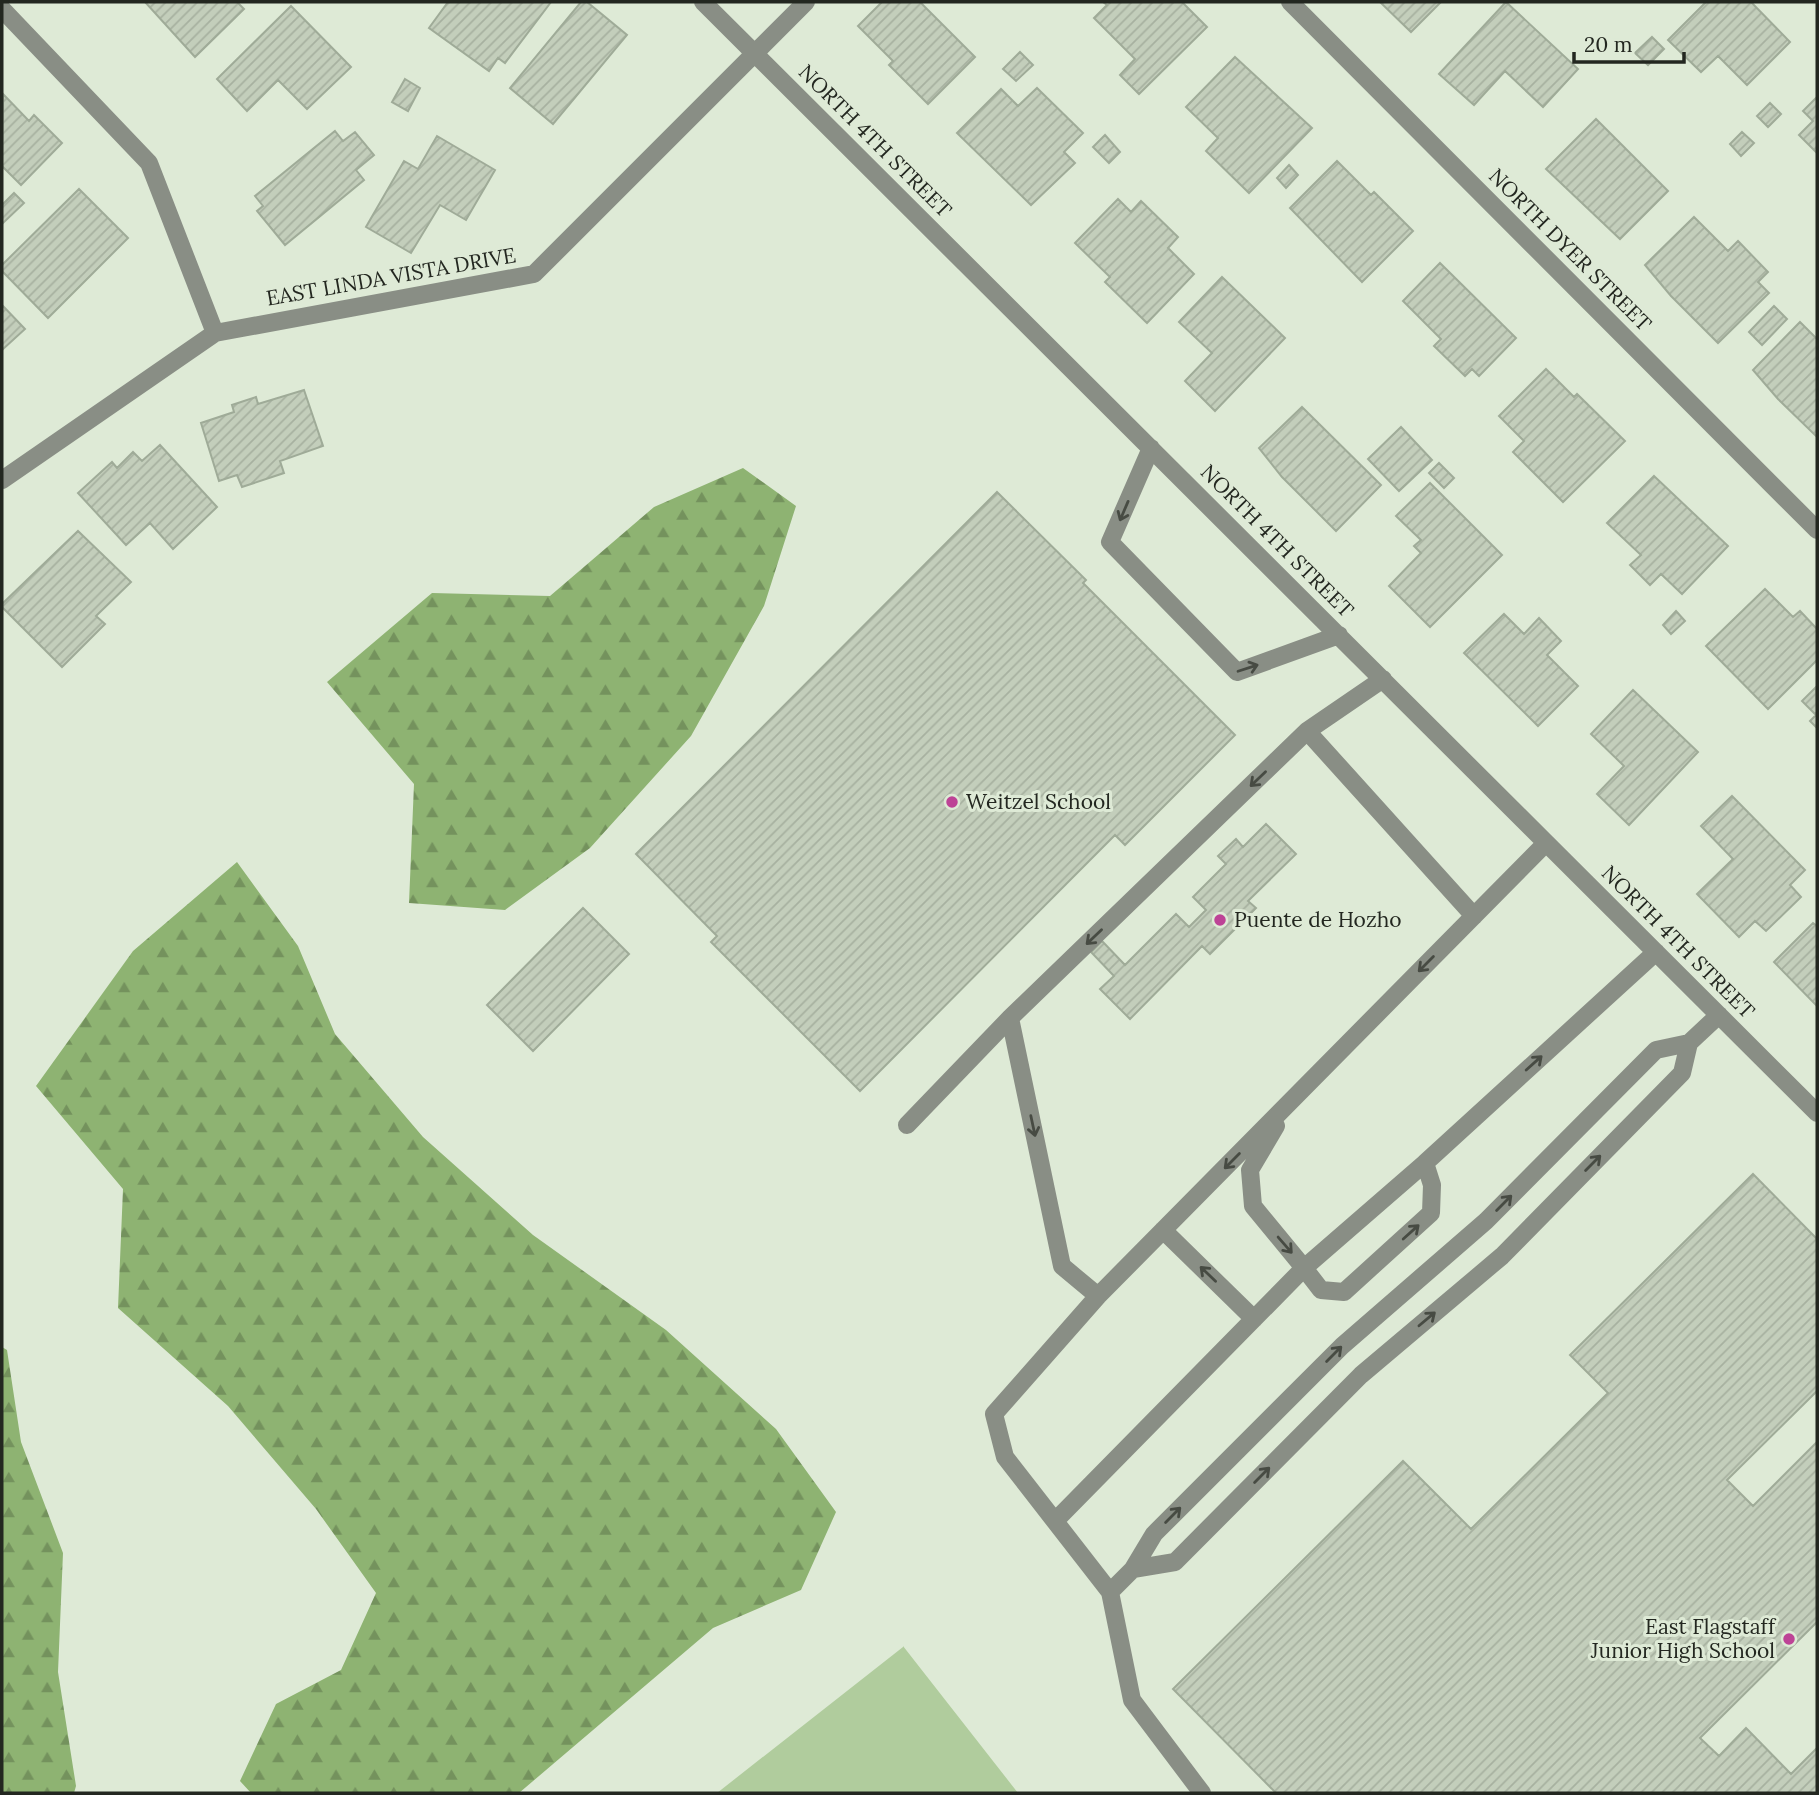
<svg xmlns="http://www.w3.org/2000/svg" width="1819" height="1795" font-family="Lora,serif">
<defs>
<pattern id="forest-firs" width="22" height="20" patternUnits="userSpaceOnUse" patternTransform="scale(1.75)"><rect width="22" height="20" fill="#8eb372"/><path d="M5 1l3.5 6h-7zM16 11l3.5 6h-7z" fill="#74925d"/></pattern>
<pattern id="building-hatch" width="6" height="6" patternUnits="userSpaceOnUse" patternTransform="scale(1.75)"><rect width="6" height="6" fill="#c3cebb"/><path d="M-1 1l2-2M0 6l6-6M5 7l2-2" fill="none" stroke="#a7b1a0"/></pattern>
</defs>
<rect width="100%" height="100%" fill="#deead6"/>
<path fill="url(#forest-firs)" d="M 743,468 L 796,506 L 764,606 L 691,736 L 590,848 L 505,910 L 409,903 L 414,784 L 327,682 L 432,593 L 550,596 L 654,507 Z
M 237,862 L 298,946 L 335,1034 L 423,1137 L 533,1235 L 666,1330 L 776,1429 L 836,1512 L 801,1590 L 713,1628 L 519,1793 L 251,1793 L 240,1781 L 276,1704 L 341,1670 L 376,1593 L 316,1509 L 228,1406 L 118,1308 L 123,1189 L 36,1086 L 133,951 Z
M 2,1347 L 7,1350 L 21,1442 L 63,1553 L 58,1672 L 76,1786 L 74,1793 L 2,1793 Z"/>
<path fill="#b0cc9d" d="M 903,1646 L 1018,1793 L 717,1793 L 903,1647 Z"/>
<path fill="url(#building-hatch)" stroke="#9fab98" stroke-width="2" d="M 145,2 L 237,2 L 244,9 L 195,57 Z
M 448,2 L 551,2 L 505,63 L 498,58 L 489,71 L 429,28 Z
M 581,2 L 587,2 L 627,35 L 553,124 L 510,88 Z
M 882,2 L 920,2 L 975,57 L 928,104 L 889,65 L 893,61 L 858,26 Z
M 1103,2 L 1182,2 L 1207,27 L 1139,94 L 1120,75 L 1135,59 L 1094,18 L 1107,5 Z
M 1380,2 L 1441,2 L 1411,32 Z
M 1506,2 L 1578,69 L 1543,107 L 1505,71 L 1474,105 L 1439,74 Z
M 1706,2 L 1751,2 L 1790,42 L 1747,85 L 1718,56 L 1701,72 L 1668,40 Z
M 291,6 L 351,67 L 307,109 L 278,80 L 247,111 L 217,79 Z
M 1652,37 L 1664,49 L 1648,65 L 1635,53 Z
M 1020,52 L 1033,65 L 1016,81 L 1003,69 Z
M 1235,57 L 1312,128 L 1249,193 L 1206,151 L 1218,138 L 1186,107 Z
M 405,79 L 420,88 L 408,111 L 392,102 Z
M 1037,88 L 1083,133 L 1064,152 L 1075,163 L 1031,205 L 957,133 L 1001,89 L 1018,106 Z
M 3,94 L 29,121 L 34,115 L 62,143 L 21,185 L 2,166 Z
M 1817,97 L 1817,153 L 1799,135 L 1813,121 L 1803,111 Z
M 1770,103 L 1781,114 L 1768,127 L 1757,116 Z
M 1596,119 L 1668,191 L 1620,239 L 1546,169 Z
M 335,131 L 343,141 L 355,132 L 374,155 L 356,170 L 364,180 L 285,245 L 257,211 L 263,206 L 255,196 Z
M 1742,132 L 1754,143 L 1741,156 L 1730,144 Z
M 1105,135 L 1120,152 L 1109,163 L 1093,147 Z
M 437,136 L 495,170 L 466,220 L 440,205 L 411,253 L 366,227 L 404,161 L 418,169 Z
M 1337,161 L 1371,195 L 1374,192 L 1413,231 L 1362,282 L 1290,208 Z
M 1289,165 L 1298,175 L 1286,188 L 1277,178 Z
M 79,189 L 128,238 L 48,318 L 2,271 L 2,265 Z
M 14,193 L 24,203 L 2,224 L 2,205 Z
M 1118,199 L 1131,212 L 1141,201 L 1178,237 L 1168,248 L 1194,274 L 1147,323 L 1105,282 L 1110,277 L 1075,243 Z
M 1694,217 L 1728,251 L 1738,241 L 1768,272 L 1758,282 L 1769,293 L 1718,343 L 1671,296 L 1645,265 Z
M 1440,263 L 1516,338 L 1479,376 L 1472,369 L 1465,376 L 1434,346 L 1441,339 L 1403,301 Z
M 1222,277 L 1285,338 L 1215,411 L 1185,381 L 1212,353 L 1179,322 Z
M 2,305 L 25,329 L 2,350 Z
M 1774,306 L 1787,319 L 1762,345 L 1749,332 Z
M 1800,322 L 1817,339 L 1817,437 L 1778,399 L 1753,370 Z
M 1546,369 L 1574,397 L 1577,394 L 1625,441 L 1563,502 L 1513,452 L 1524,441 L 1499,416 Z
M 304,390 L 323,446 L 280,461 L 284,473 L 242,487 L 237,475 L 219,481 L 201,423 L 234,412 L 232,405 L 256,397 L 258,404 Z
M 1302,407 L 1381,485 L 1336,531 L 1282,477 L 1259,448 Z
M 1401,427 L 1432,460 L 1399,491 L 1368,459 Z
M 160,445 L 217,507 L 173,549 L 150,523 L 126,545 L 78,493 L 112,462 L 117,468 L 133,452 L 142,461 Z
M 1439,463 L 1454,478 L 1444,488 L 1429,473 Z
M 1654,476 L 1728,546 L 1682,594 L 1661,574 L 1650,585 L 1630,565 L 1641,555 L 1607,523 Z
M 1430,483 L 1502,555 L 1430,627 L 1389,586 L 1421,553 L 1414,546 L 1421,540 L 1396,516 Z
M 997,492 L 1086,580 L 1083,583 L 1235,735 L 1125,845 L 1115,835 L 860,1091 L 711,942 L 717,936 L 636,854 Z
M 78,531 L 131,582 L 96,616 L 105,624 L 62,667 L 2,607 L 2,604 Z
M 1765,589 L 1793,617 L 1800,611 L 1817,629 L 1817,660 L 1768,709 L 1706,646 Z
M 1676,611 L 1685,621 L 1671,634 L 1663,625 Z
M 1504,614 L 1524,634 L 1539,618 L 1561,641 L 1547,655 L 1578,686 L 1538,726 L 1464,653 Z
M 1816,687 L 1817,712 L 1815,714 L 1802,701 Z
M 1633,690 L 1698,752 L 1629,825 L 1597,794 L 1624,766 L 1591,734 Z
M 1817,714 L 1817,728 L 1810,721 Z
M 1732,796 L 1805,870 L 1790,885 L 1801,897 L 1766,931 L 1755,921 L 1739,937 L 1697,894 L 1733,859 L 1701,826 Z
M 1266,824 L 1296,854 L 1248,901 L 1256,908 L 1210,954 L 1202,946 L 1130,1019 L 1100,989 L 1114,976 L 1091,952 L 1102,941 L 1125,965 L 1176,914 L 1189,927 L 1206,910 L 1193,897 L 1226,864 L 1218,856 L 1236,839 L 1243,847 Z
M 583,908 L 629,954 L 533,1051 L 487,1005 Z
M 1813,923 L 1817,926 L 1817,1006 L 1774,962 Z
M 1753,1174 L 1817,1239 L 1817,1391 L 1727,1480 L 1753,1506 L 1817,1442 L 1817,1622 L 1700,1738 L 1719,1756 L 1746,1728 L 1791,1774 L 1817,1748 L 1817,1793 L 1276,1793 L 1173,1689 L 1403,1461 L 1471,1529 L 1608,1393 L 1570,1355 Z"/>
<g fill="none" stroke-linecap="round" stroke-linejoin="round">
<path stroke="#898e85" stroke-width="18" d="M 703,2 L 1817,1113
M 1290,2 L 1817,530
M 2,9 L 149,163 L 215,333
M 1151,448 L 1110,542 L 1237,672 L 1339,635
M 2,480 L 215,333 L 534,274 L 806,2
M 1307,731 L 1474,916
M 907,1125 L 1010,1018
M 1276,1126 L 1250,1170 L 1253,1206 L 1304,1268 L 1425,1163
M 1163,1230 L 1254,1319
M 1098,1296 L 1062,1266 L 1010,1018 L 1307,731 L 1383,679
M 1056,1520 L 1304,1268 L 1321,1290 L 1344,1292 L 1431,1213 L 1432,1185 L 1425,1163 L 1656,952
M 1133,1569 L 1175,1562 L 1361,1375 L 1502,1256 L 1682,1073 L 1689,1043
M 1110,1592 L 1133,1569 L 1154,1534 L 1342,1346 L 1486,1221 L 1656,1050 L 1689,1043 L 1719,1015
M 1202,1793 L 1132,1700 L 1110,1592 L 1005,1457 L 994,1414 L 1098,1296 L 1546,843"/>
</g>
<defs><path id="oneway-shaft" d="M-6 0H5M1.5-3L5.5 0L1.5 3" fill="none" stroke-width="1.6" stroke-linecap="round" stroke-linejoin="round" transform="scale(1.75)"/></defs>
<g stroke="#474b43">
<use href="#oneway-shaft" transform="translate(1124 511) rotate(113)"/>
<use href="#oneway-shaft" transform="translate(1248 668) rotate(-18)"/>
<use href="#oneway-shaft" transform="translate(1258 779) rotate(136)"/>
<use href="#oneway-shaft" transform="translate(1094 937) rotate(136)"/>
<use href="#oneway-shaft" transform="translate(1426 964) rotate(135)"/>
<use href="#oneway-shaft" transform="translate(1534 1063) rotate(-42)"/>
<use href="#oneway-shaft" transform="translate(1033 1126) rotate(78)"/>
<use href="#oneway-shaft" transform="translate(1232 1161) rotate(135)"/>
<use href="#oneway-shaft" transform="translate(1593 1163) rotate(-45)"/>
<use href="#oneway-shaft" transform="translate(1504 1203) rotate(-45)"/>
<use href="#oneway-shaft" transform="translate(1411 1232) rotate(-42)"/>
<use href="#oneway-shaft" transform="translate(1285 1245) rotate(49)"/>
<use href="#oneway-shaft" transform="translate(1208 1274) rotate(-136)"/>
<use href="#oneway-shaft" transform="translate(1427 1319) rotate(-40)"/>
<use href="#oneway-shaft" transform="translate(1334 1354) rotate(-45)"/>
<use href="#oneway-shaft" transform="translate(1262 1475) rotate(-45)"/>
<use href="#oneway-shaft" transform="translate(1173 1515) rotate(-45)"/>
</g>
<g fill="#bd4396" stroke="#deead6" stroke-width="2.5">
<circle cx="952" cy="802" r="7"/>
<circle cx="1220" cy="920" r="7"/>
<circle cx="1789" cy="1639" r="7"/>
</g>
<g text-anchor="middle" stroke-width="6" stroke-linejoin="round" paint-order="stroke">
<g font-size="21" fill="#232720" stroke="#deead6">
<text transform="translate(875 141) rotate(45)" y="7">NORTH 4TH STREET</text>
<text transform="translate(1570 250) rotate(45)" y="7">NORTH DYER STREET</text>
<text transform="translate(391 277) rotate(-10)" y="7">EAST LINDA VISTA DRIVE</text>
<text transform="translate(1277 541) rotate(45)" y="7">NORTH 4TH STREET</text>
<text transform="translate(1678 942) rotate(45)" y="7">NORTH 4TH STREET</text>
</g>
<g font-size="21" fill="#232720" stroke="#deead6" text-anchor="start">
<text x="966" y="809">Weitzel School</text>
<text x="1234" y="927">Puente de Hozho</text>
<text x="1775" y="1634" text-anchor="end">East Flagstaff<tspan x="1775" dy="24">Junior High School</tspan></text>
</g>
</g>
<rect width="1819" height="1795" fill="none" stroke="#232720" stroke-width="7"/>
<path d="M1574 52v10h110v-10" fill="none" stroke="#232720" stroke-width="3.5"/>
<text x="1584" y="52" font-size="21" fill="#232720" stroke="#deead6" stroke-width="5" paint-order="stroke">20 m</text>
</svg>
